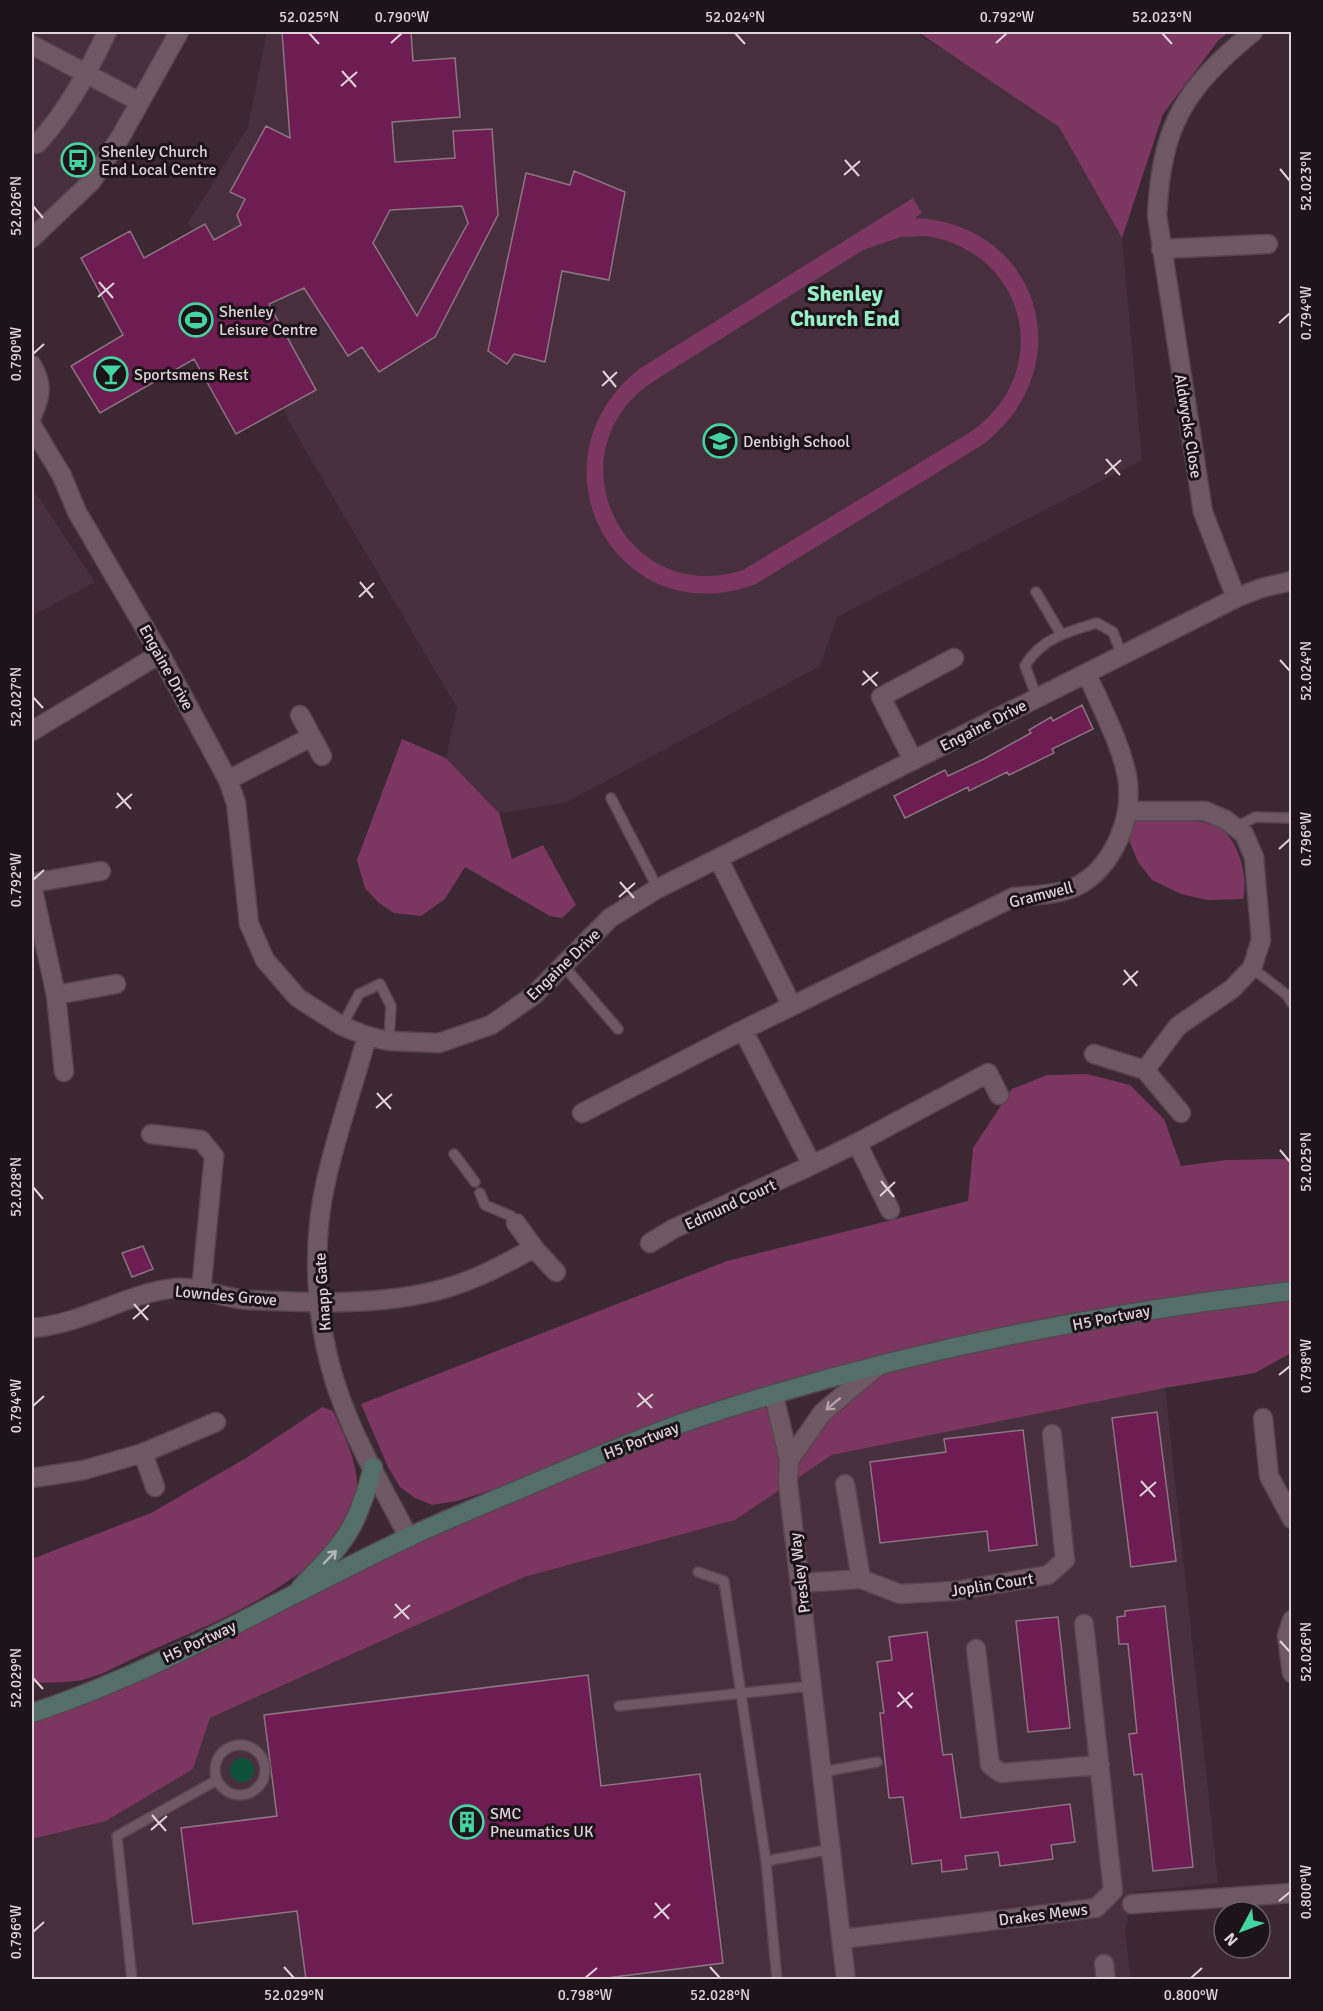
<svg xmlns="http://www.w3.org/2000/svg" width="1323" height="2011" font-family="Signika,sans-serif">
<rect width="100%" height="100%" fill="#3b2832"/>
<path fill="#482f3d" d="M 32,32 L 171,32 L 102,164 L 32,248 Z
M 267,32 L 916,32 L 926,40 L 1012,84 L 1059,127 L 1122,238 L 1142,460 L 837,617 L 820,666 L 565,803 L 499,813 L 446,758 L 457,708 L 289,422 L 254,325 L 188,223 L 248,127 Z
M 32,487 L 95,582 L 32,616 Z
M 1165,1388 L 1218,1883 L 1135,1892 L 1125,1931 L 1131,1979 L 32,1979 L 32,1839 L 106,1821 L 193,1769 L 210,1718 L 524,1577 L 735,1520 L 832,1455 Z"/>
<path fill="#7b3760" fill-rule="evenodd" d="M 918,32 L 1229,32 L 1218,41 L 1163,114 L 1122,238 L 1059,127 Z
M 913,198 L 922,213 L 915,218 C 1042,224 1082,370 982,445 L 756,584 C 618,636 522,464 639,369 ZM 927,236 C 1027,253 1055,371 972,431 L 743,570 C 623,609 548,450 654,381 L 863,250 L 901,237 Z
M 402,739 L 446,758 L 499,813 L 512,859 L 543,845 L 576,905 L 562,918 L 550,916 L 465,867 L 445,899 L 421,916 L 394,913 L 379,903 L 365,888 L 357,860 Z
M 1185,819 C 1194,821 1205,822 1213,825 C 1238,833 1249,877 1243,899 L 1207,900 L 1181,894 L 1152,880 L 1138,862 L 1129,840 L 1134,820 Z
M 1087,1074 L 1130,1085 L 1164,1119 L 1181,1166 L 1226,1160 L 1291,1159 L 1291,1353 L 1255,1373 L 1165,1388 L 832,1455 L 735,1520 L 524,1577 L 210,1718 L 193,1769 L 106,1821 L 32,1839 L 32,1713 L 580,1462 L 457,1501 L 432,1505 L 415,1498 L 400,1487 L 388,1467 L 361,1404 L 727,1261 L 968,1201 L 973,1148 L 1012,1089 L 1047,1075 ZM 877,1367 L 789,1459 L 774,1396 Z
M 322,1407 L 333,1411 C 348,1444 369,1483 349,1519 C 312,1586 208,1625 141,1655 C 123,1663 101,1676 82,1680 C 66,1683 48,1682 32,1683 L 32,1559 L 151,1513 L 246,1458 Z"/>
<path fill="#0d513a" d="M230 1770a12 12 0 1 1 24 0a12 12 0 1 1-24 0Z"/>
<path fill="#6e1d52" stroke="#8b7480" stroke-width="1.5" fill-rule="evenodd" d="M 282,32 L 411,32 L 413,61 L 455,58 L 460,117 L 392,122 L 395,162 L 455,158 L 453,131 L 492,129 L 498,215 L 435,337 L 379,372 L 362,347 L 348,356 L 304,288 L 269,304 L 316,390 L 236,434 L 194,359 L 100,413 L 71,366 L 123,335 L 81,258 L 130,231 L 144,258 L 205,224 L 214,240 L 241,225 L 237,215 L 245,199 L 230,192 L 266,126 L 290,138 ZM 462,206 L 468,223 L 417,316 L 373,243 L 390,210 Z
M 574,171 L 625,192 L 609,280 L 562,271 L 545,362 L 514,354 L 507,364 L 488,351 L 526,173 L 570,185 Z
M 1082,705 L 1093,729 L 1052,749 L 1054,753 L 1009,775 L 1007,772 L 969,791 L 968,787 L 905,818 L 894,796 L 945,770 L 948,776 L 984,759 L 1031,733 L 1029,730 L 1051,717 L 1053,721 Z
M 143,1246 L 153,1269 L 132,1277 L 122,1253 Z
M 1157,1412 L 1176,1561 L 1131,1567 L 1112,1418 Z
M 1023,1430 L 1037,1545 L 989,1551 L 987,1531 L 880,1543 L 870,1462 L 946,1452 L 944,1439 Z
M 1165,1606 L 1193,1867 L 1153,1871 L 1142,1774 L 1134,1775 L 1129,1734 L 1137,1733 L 1128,1644 L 1119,1644 L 1117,1617 L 1125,1616 L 1125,1611 Z
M 1058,1617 L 1070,1728 L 1028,1732 L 1016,1621 Z
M 927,1632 L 943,1755 L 952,1754 L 961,1818 L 1070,1804 L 1075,1842 L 1051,1845 L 1053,1859 L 1000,1866 L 998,1852 L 965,1856 L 967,1869 L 942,1872 L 941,1860 L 912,1864 L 903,1797 L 889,1798 L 880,1713 L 884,1713 L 877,1662 L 892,1660 L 889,1637 Z
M 588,1675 L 601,1786 L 700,1774 L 723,1963 L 591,1980 L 306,1980 L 297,1911 L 193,1924 L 181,1828 L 277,1816 L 264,1715 Z"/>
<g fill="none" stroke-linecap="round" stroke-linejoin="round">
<g stroke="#56464f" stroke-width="12">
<path id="lane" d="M 1036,592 L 1061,634
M 1037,697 L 1025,666 C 1040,639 1069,631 1097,623 L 1113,632 L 1122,656
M 611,798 L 658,889
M 1235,828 L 1255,817 L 1292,818
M 562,964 L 618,1029
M 1252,968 L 1287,995 L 1292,1003
M 342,1026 L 359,994 L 380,984 L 391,1006 L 389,1041
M 454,1154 L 475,1182
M 480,1193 L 485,1205 L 511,1216 L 516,1223
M 698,1572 L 724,1581 L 766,1861 L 777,1980
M 619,1706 L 811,1686
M215 1770a25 25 0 1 1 50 0a25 25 0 1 1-50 0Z
M 822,1772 L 877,1762
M 766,1861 L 832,1849
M 132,1980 L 117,1836 L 217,1780"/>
</g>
<g stroke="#56464f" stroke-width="21">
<path id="street" d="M 32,45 L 140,102
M 37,144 C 68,110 88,72 107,32
M 32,238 L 91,182 L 121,136 L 179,32
M 1161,249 L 1268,244
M 32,365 C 43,385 41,396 32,416
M 32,426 L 62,476 L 77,512 L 160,654 L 228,780 L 236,803 L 249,924 L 265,960 L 298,998 L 342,1026 L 367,1036 L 389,1041 L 439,1043 L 491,1025 L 534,995 L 610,918 L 655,890 L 1236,598 L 1261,588 L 1292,581
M 1236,598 L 1203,512 L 1157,215 C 1162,124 1184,89 1253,32
M 300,715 L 322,756
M 32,731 L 160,654
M 913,760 L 881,697 L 954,658
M 228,780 L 311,737
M 718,858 L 792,1006
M 32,883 L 101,871
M 32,886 L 56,995 L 116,984
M 56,995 L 64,1072
M 367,1036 C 354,1084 337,1132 326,1181 C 310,1251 316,1335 342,1402 C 359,1449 386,1493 409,1538
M 1094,1054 L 1145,1070 L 1178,1026 L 1232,989 L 1252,968 L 1261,940 L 1254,857 L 1244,834 L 1226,820 L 1205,811 L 1128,811
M 1145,1070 L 1181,1113
M 582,1113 L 743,1030 L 1014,897 C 1036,895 1062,895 1081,884 C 1115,863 1134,816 1127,776 C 1120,741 1101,707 1087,674
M 151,1134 L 201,1140 L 214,1156 L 201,1291
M 857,1143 L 988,1073 L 999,1095
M 812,1165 L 857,1143 L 890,1210
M 516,1223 L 534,1248
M 650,1243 L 673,1229 L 812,1165 L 743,1030
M 32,1328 C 84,1324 126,1293 176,1288 C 200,1286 224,1299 248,1300 C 311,1303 381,1306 443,1289 C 476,1280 505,1264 534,1248 L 556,1272
M 774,1396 L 789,1460 L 788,1483 L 846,1980
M 1263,1418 L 1269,1476 L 1292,1519
M 143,1453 L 155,1487
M 789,1460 L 823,1412 L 878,1366
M 32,1478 L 84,1470 L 143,1453 L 216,1422
M 861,1579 L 900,1594 L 955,1591 L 1048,1575 L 1065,1560 L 1052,1434
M 801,1583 L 861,1579 L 845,1484
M 1292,1620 L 1287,1636 L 1292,1673
M 976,1649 L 990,1765 L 1001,1773 L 1100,1765
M 1132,1904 L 1292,1893
M 842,1939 L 1096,1908 L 1113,1891 L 1084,1624
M 1104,1964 L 1106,1980"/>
</g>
<g stroke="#56464f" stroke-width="21">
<path id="secondary" d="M 301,1587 C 345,1542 357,1529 373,1467
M 32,1713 C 163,1670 284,1596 409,1537 C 445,1520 483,1505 520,1489 C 575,1466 631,1441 688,1421 C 883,1356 1088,1314 1292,1291"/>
</g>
<use href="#lane" stroke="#6d5863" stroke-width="9"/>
<use href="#street" stroke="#6d5863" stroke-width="18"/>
<use href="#secondary" stroke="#546f69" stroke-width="18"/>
</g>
<defs><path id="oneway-shaft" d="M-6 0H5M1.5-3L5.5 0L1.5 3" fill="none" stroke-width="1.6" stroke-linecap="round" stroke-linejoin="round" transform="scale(1.5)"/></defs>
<use stroke="#b1a1aa" href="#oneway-shaft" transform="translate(833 1404) rotate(140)"/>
<use stroke="#b5b4b7" href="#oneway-shaft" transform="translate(330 1557) rotate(-46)"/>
<path fill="none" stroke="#dfd2d9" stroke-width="2" d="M 309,33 L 319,44M 735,33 L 745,44M 1162,33 L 1172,44M 391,43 L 402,33M 996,43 L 1007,33M 342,71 L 356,87M 341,86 L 357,72M 845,160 L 859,176M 1280,169 L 1290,181M 844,175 L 860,161M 33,206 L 43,218M 99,282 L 113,298M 98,297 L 114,283M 1279,323 L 1290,313M 33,354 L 44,344M 603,371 L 616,387M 602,386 L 617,372M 1106,459 L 1120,475M 1105,474 L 1121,460M 360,582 L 373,598M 359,597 L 374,583M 1280,660 L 1290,671M 863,671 L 877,686M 862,685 L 878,672M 33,697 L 43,708M 117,793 L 131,809M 116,808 L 132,794M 1279,849 L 1290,839M 33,880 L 44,870M 620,882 L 634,898M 619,897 L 635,883M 1124,970 L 1137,986M 1123,985 L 1138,971M 377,1093 L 391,1109M 376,1108 L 392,1094M 1280,1150 L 1290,1162M 881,1181 L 894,1197M 33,1187 L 43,1199M 880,1196 L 895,1182M 134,1304 L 148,1320M 133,1319 L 149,1305M 1279,1375 L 1290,1366M 638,1393 L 652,1408M 33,1406 L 44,1396M 637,1407 L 653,1394M 1141,1481 L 1155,1497M 1140,1496 L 1156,1482M 395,1604 L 409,1619M 394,1618 L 410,1605M 1280,1641 L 1290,1652M 33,1678 L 43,1689M 898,1692 L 912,1708M 897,1707 L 913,1693M 152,1815 L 166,1831M 151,1830 L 167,1816M 1279,1901 L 1290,1892M 655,1903 L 669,1919M 654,1918 L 670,1904M 33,1932 L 44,1922M 284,1967 L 294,1978M 710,1967 L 720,1978M 585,1978 L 597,1968M 1191,1978 L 1202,1968"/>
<defs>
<g id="bus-ring" transform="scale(1.725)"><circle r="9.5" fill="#1c1418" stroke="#44d4a0" stroke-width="1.5"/><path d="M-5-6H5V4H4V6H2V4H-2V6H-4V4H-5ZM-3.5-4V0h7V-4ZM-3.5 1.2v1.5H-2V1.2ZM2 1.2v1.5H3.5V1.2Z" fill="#44d4a0"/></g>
<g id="stadium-ring" transform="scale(1.725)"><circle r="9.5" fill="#1c1418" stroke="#44d4a0" stroke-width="1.5"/><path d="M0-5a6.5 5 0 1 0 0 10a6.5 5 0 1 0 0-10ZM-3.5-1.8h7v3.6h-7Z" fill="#44d4a0"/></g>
<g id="bar-ring" transform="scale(1.725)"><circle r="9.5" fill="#1c1418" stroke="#44d4a0" stroke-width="1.5"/><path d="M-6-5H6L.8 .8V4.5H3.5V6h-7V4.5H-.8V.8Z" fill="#44d4a0"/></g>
<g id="school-ring" transform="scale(1.725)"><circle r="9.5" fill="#1c1418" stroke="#44d4a0" stroke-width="1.5"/><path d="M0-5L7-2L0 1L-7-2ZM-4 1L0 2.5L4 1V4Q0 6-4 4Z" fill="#44d4a0"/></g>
<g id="building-ring" transform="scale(1.725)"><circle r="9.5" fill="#1c1418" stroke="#44d4a0" stroke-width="1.5"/><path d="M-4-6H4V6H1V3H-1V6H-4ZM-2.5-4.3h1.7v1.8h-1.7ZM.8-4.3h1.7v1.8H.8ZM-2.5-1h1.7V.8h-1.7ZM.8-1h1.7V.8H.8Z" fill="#44d4a0"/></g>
</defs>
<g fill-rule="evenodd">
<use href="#bus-ring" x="78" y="160"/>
<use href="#stadium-ring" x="196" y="320"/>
<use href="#bar-ring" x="111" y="374"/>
<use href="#school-ring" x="720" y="441"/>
<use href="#building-ring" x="467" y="1822"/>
</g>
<g text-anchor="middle" stroke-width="6" stroke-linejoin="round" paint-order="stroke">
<g font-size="16" fill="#dfd2d9" stroke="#1c1418" text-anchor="start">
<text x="101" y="157">Shenley Church<tspan x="101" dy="18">End Local Centre</tspan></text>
<text x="219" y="317">Shenley<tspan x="219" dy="18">Leisure Centre</tspan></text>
<text x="134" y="380">Sportsmens Rest</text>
<text x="743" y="447">Denbigh School</text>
<text x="490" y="1819">SMC<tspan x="490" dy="18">Pneumatics UK</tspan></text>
</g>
<g font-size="16" fill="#dfd2d9" stroke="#1c1418">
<text transform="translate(1189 426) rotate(81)" y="6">Aldwycks Close</text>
<text transform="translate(167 667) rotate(61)" y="6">Engaine Drive</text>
<text transform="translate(983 725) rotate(-27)" y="6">Engaine Drive</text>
<text transform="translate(1041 894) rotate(-14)" y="6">Gramwell</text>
<text transform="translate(563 964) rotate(-44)" y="6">Engaine Drive</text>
<text transform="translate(730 1204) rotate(-25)" y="6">Edmund Court</text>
<text transform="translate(322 1292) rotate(-94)" y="6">Knapp Gate</text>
<text transform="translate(226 1295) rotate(5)" y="6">Lowndes Grove</text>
<text transform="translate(1111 1317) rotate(-11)" y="6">H5 Portway</text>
<text transform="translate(641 1440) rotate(-21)" y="6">H5 Portway</text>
<text transform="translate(799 1573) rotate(-97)" y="6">Presley Way</text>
<text transform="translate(992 1584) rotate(-9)" y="6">Joplin Court</text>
<text transform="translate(199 1641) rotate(-25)" y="6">H5 Portway</text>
<text transform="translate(1043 1914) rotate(-7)" y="6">Drakes Mews</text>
</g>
<g font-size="22" font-weight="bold" fill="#97edc7" stroke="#1c1418">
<text x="845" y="301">Shenley<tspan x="845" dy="25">Church End</tspan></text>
</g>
</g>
<rect width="1323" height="2011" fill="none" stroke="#1c1418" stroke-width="66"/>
<g transform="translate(1242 1930) rotate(229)"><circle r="28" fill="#1c1418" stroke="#6a6065" stroke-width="1.5"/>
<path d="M0-4.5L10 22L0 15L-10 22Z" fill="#44d4a0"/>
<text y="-9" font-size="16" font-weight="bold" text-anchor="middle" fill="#dfd2d9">N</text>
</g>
<rect x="33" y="33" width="1257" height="1945" fill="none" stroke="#dfd2d9" stroke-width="2"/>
<g font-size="15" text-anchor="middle" fill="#dfd2d9">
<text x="309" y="22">52.025°N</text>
<text x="402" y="22">0.790°W</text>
<text x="735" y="22">52.024°N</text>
<text x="1007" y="22">0.792°W</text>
<text x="1162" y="22">52.023°N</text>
<text transform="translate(1306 181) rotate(-90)" y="5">52.023°N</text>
<text transform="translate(16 206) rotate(-90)" y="5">52.026°N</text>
<text transform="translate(1306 313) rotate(-90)" y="5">0.794°W</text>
<text transform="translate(16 354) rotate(-90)" y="5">0.790°W</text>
<text transform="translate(1306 671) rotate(-90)" y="5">52.024°N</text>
<text transform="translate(16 697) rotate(-90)" y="5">52.027°N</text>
<text transform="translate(1306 839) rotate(-90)" y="5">0.796°W</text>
<text transform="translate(16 880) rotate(-90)" y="5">0.792°W</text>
<text transform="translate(1306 1162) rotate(-90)" y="5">52.025°N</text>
<text transform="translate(16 1187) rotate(-90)" y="5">52.028°N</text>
<text transform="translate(1306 1366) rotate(-90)" y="5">0.798°W</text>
<text transform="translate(16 1406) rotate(-90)" y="5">0.794°W</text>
<text transform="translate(1306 1652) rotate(-90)" y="5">52.026°N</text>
<text transform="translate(16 1678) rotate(-90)" y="5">52.029°N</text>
<text transform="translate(1306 1892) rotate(-90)" y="5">0.800°W</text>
<text transform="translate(16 1932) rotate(-90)" y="5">0.796°W</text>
<text x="294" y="2000">52.029°N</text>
<text x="585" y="2000">0.798°W</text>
<text x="720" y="2000">52.028°N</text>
<text x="1191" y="2000">0.800°W</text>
</g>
</svg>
